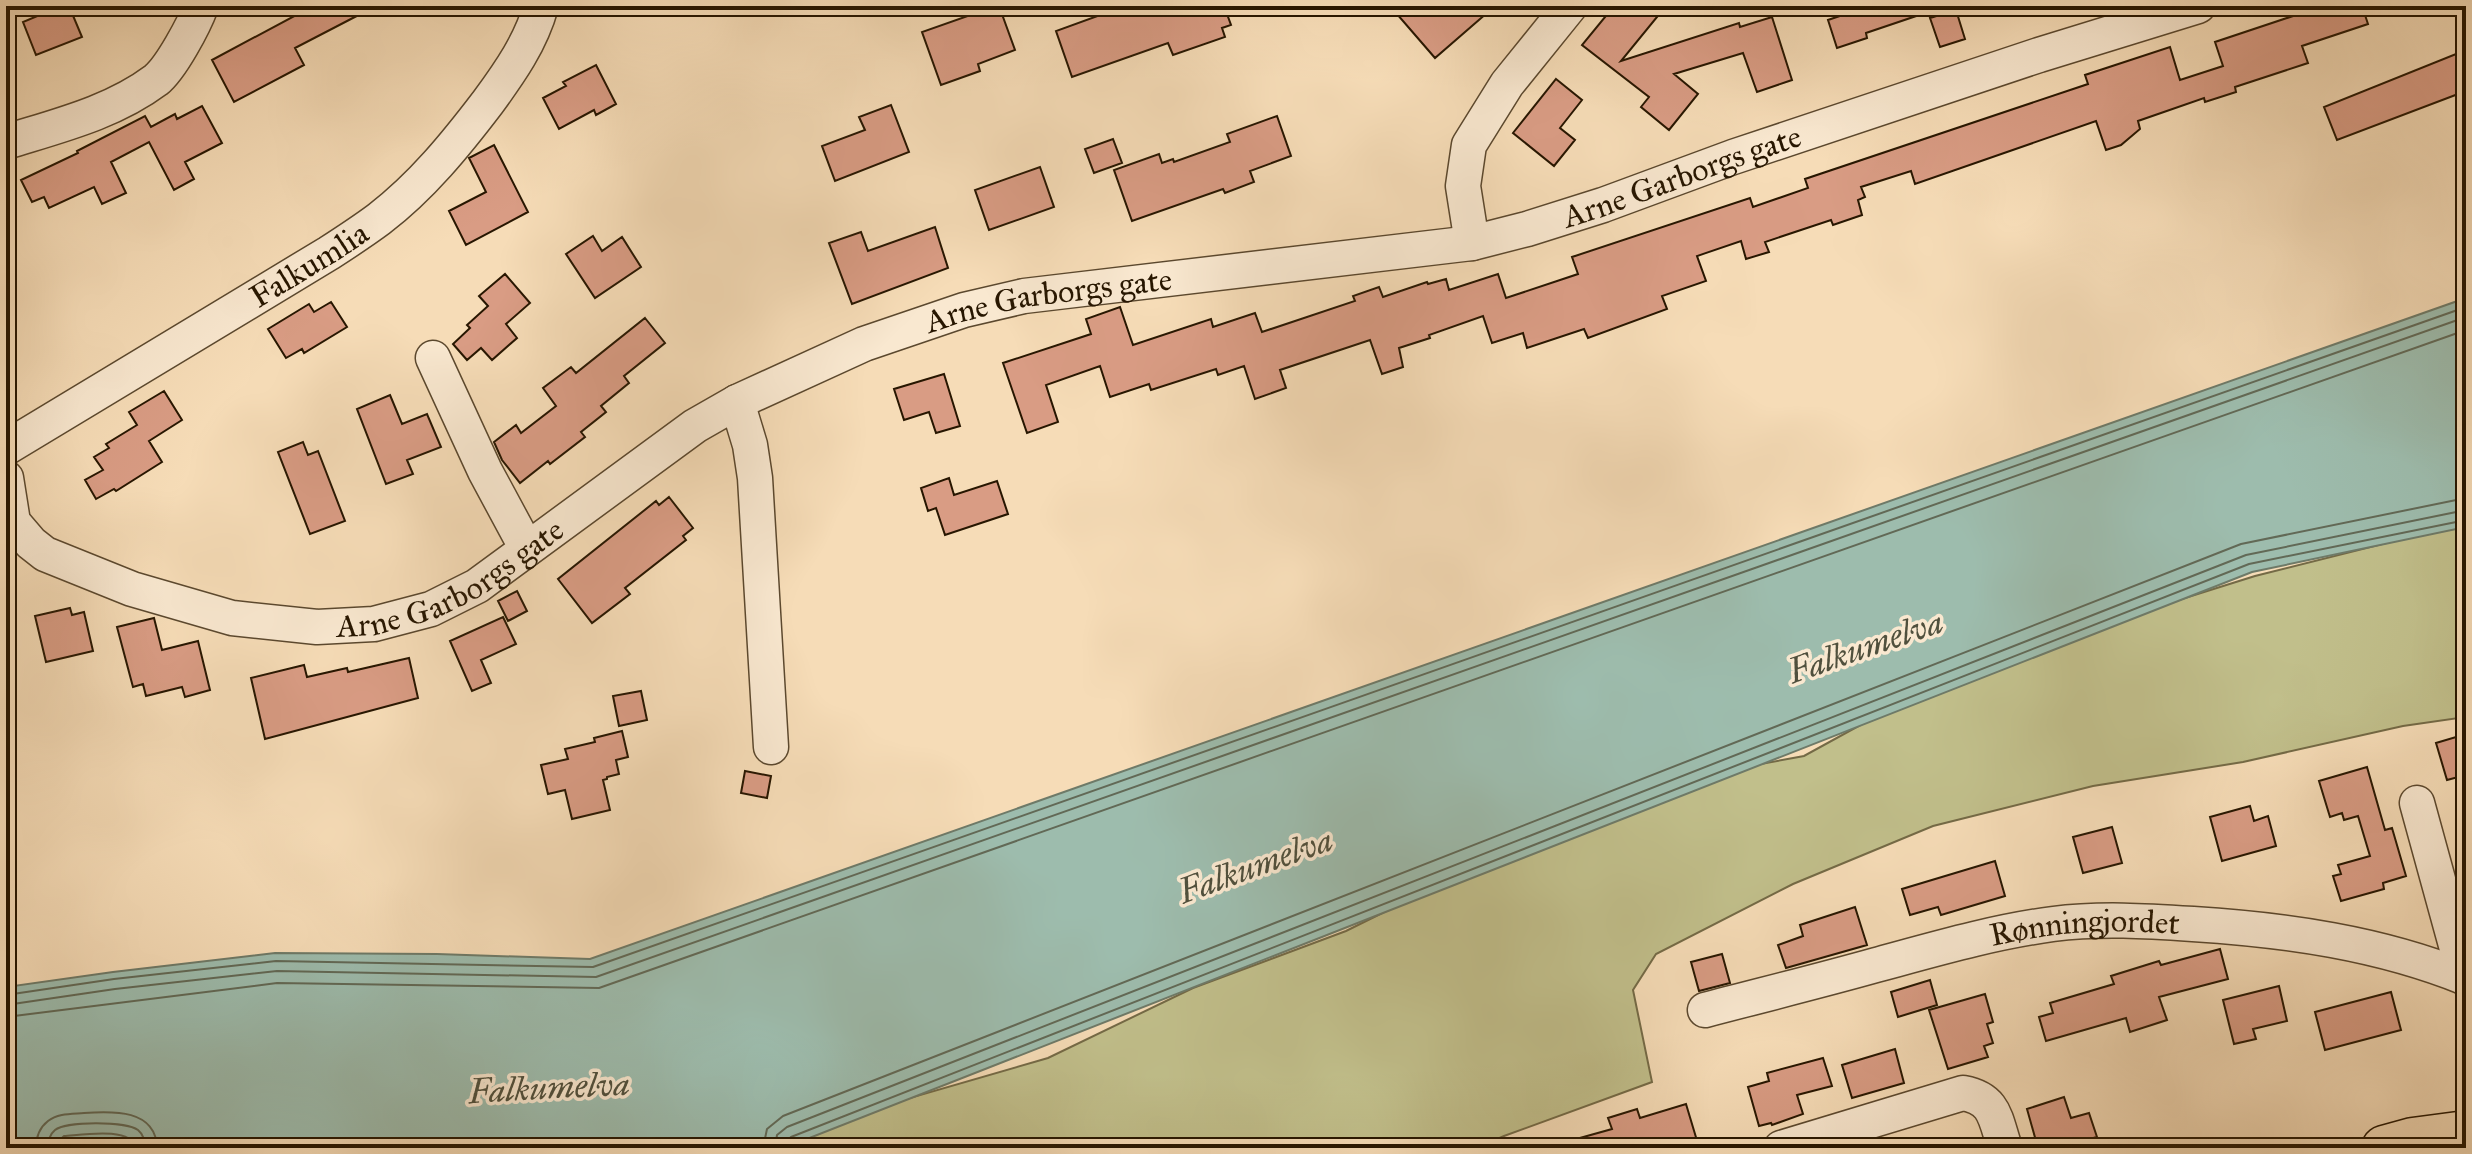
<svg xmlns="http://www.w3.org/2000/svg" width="2472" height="1154" font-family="'IM FELL Great Primer',serif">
<rect width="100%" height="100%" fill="#f6dcb7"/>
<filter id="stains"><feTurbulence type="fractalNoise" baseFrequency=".0025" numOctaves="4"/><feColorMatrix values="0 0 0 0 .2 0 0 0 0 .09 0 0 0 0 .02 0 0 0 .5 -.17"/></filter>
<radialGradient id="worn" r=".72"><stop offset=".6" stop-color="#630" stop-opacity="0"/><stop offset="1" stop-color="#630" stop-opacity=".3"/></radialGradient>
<path fill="#c1bf8b" stroke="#746a46" stroke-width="2" d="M 2466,523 L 2466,717 L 2403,726 L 2243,762 L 2093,786 L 1933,826 L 1793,884 L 1656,954 L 1633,990 L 1652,1082 L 1504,1136 L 1477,1148 L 737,1148 L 1048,1058 L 1193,988 L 1346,931 L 1637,787 L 1804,756 L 1946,678 L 2099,625 L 2255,576 Z"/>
<path fill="#9dbcad" stroke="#6e7a68" stroke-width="2" d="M 2466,298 L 2466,527 L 2252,572 L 784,1148 L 154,1148 L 106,1141 L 6,1148 L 6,987 L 113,972 L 275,953 L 437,954 L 590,959 Z"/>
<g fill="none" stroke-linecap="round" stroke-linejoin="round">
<path stroke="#626956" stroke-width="2" d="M 6,995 L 114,979 L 276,961 L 593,967 L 2466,307
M 6,1005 L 115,989 L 277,971 L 596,977 L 2466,317
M 6,1017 L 277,983 L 599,988 L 2466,330
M 36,1148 C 36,1137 39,1128 48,1121 C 58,1113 72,1114 84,1113 C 113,1111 156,1109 157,1148
M 48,1148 C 48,1141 49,1135 55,1130 C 66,1121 126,1121 138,1130 C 144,1135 145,1141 145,1148
M 58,1148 L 59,1141 L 64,1136 C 81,1135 132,1126 135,1148
M 763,1148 L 767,1129 L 783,1116 L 2241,544 L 2466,498
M 775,1148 L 777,1135 L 787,1127 L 2246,555 L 2466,510
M 785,1148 L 785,1142 L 791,1137 L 2249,564 L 2466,520"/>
</g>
<path fill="#d99c84" stroke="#271600" stroke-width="2" d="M 61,6 L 69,6 L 82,37 L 36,55 L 23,22 Z
M 313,6 L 376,6 L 295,48 L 304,65 L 234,102 L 212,60 Z
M 996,6 L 999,6 L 1015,50 L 978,64 L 980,71 L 941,85 L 922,32 Z
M 1125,6 L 1224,6 L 1231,25 L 1222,28 L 1225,37 L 1173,55 L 1168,43 L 1072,77 L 1056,31 Z
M 1390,6 L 1495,6 L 1435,58 Z
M 1614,6 L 1666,6 L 1621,61 L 1739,23 L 1740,27 L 1772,17 L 1792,80 L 1757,92 L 1743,53 L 1674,74 L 1698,94 L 1669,130 L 1641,107 L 1649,97 L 1582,45 Z
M 1853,6 L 1933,6 L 1934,10 L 1866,33 L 1867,38 L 1837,48 L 1828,20 L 1855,11 Z
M 2290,6 L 2362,6 L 2368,24 L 2302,46 L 2308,63 L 2235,87 L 2236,92 L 2205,102 L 2204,98 L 2138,121 L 2140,129 L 2121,145 L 2106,150 L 2096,121 L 1915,184 L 1911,171 L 1861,187 L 1865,197 L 1858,200 L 1862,215 L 1833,225 L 1831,220 L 1765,242 L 1769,252 L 1746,259 L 1741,241 L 1697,256 L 1706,281 L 1662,296 L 1667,309 L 1588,338 L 1584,329 L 1527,348 L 1523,333 L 1492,343 L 1483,316 L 1429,335 L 1430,338 L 1399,348 L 1403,367 L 1382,374 L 1370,340 L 1280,370 L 1286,388 L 1255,399 L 1244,366 L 1218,375 L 1216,369 L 1151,390 L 1149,384 L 1110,397 L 1100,366 L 1046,385 L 1058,422 L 1027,433 L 1003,363 L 1091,334 L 1086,319 L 1120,307 L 1133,345 L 1211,319 L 1213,327 L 1255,313 L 1262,332 L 1355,301 L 1353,296 L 1379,287 L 1383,297 L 1427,282 L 1428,284 L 1446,279 L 1449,290 L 1498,274 L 1506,298 L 1578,274 L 1572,257 L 1750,198 L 1753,207 L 1808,188 L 1805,179 L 2088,84 L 2085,75 L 2170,47 L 2180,80 L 2223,66 L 2215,42 L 2293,16 Z
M 1956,10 L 1965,39 L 1940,47 L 1930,18 Z
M 2466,50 L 2466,91 L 2337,140 L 2324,107 Z
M 596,65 L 616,104 L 596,115 L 594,110 L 559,129 L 543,98 L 566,86 L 563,82 Z
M 1556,79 L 1582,100 L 1560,128 L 1575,140 L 1554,166 L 1513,133 Z
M 891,105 L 909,152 L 835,181 L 822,146 L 865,130 L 859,117 Z
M 202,106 L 222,143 L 185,162 L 194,179 L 174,190 L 149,142 L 111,162 L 126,193 L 102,204 L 94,187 L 49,208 L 44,197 L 32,202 L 21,180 L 78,153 L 77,151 L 145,116 L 151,127 L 175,114 L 177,119 Z
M 1277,116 L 1291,156 L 1250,171 L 1254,182 L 1225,193 L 1223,189 L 1132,221 L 1114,170 L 1159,154 L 1162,163 L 1173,159 L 1174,162 L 1230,142 L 1227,134 Z
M 1113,139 L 1122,163 L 1094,173 L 1085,149 Z
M 494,145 L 528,212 L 466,245 L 449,211 L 486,192 L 469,158 Z
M 1040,167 L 1054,207 L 989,230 L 975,190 Z
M 935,227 L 948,268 L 852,304 L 829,243 L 861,232 L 868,251 Z
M 593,236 L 602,251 L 622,237 L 641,267 L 595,298 L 566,254 Z
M 505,274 L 530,303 L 506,324 L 517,338 L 492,360 L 481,348 L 467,360 L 453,344 L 470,328 L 467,325 L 488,306 L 479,296 Z
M 331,302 L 347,327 L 304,353 L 302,349 L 286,358 L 268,329 L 309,304 L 314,312 Z
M 645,318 L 665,343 L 624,376 L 629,383 L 601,406 L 606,412 L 581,432 L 585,437 L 550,464 L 548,461 L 520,483 L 502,460 L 494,442 L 516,425 L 521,433 L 556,406 L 543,388 L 571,367 L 576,373 Z
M 944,374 L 960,426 L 936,433 L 929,412 L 904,420 L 894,389 Z
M 164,391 L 182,420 L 149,441 L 162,462 L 116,491 L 114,489 L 96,499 L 85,480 L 103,470 L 94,457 L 109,448 L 106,444 L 137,425 L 129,412 Z
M 390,395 L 402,424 L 427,414 L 441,447 L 407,460 L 413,474 L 386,484 L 357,409 Z
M 303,442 L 308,455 L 318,451 L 345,521 L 310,534 L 278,452 Z
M 949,478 L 954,495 L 997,481 L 1008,514 L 945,535 L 936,508 L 928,511 L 921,488 Z
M 669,497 L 693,528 L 683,536 L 686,540 L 625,588 L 630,594 L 592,623 L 558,579 L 656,501 L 659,505 Z
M 517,591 L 527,611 L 508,621 L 498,601 Z
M 70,608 L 72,615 L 84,612 L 93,651 L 46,662 L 35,616 Z
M 503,617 L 516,644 L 481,660 L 491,683 L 472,691 L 450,641 Z
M 154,618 L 162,650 L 198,641 L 210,690 L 185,697 L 182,687 L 146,696 L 143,684 L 133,687 L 117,627 Z
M 409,658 L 418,698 L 265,739 L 251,678 L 304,665 L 307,677 L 347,668 L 348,672 Z
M 641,691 L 647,720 L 619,726 L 613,696 Z
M 622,731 L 628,757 L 616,760 L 619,774 L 607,777 L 607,779 L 603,780 L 610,810 L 572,819 L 565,790 L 548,794 L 541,765 L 568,759 L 565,749 L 595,742 L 594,738 Z
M 2466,734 L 2466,775 L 2447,780 L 2436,743 Z
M 2367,767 L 2385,830 L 2392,828 L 2406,876 L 2383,883 L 2384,889 L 2341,901 L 2333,876 L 2341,874 L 2338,865 L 2370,856 L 2358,816 L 2344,820 L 2342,813 L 2330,817 L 2319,781 Z
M 745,771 L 771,776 L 767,798 L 741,793 Z
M 2250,806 L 2254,821 L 2268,816 L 2276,846 L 2222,861 L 2210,817 Z
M 2112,827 L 2122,863 L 2083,873 L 2073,837 Z
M 1995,861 L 2005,896 L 1941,915 L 1938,907 L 1910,915 L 1902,889 Z
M 1855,907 L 1867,945 L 1786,968 L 1778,945 L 1803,936 L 1800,925 Z
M 2220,949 L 2228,979 L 2159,997 L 2167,1020 L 2130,1032 L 2126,1018 L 2046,1041 L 2039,1017 L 2053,1013 L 2050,1003 L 2114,984 L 2111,976 L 2159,961 L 2161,965 Z
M 1722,954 L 1730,983 L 1699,991 L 1691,962 Z
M 1930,980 L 1937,1005 L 1898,1017 L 1891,992 Z
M 2279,986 L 2287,1021 L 2253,1029 L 2256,1039 L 2234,1044 L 2223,1000 Z
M 2391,992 L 2401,1030 L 2325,1050 L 2315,1012 Z
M 1985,994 L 1993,1022 L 1987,1024 L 1993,1043 L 1984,1046 L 1988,1057 L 1948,1069 L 1929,1010 Z
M 1895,1049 L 1904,1083 L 1852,1098 L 1842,1065 Z
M 1823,1058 L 1832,1086 L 1797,1095 L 1803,1114 L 1772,1125 L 1771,1123 L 1759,1126 L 1748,1087 L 1769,1081 L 1767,1073 Z
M 2064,1097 L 2071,1118 L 2089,1113 L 2097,1137 L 2075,1143 L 2074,1139 L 2047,1148 L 2038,1148 L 2027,1109 Z
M 1686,1104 L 1698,1144 L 1683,1148 L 1570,1148 L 1569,1141 L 1612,1129 L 1608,1118 L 1637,1109 L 1640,1118 Z"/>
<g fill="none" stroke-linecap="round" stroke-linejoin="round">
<g stroke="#5b482e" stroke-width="37">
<g id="minor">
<path d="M 6,142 C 57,126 112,113 156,80 C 171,68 194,25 201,6"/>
<path d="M 1472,243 L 1463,186 L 1469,145 L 1507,84 L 1570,6"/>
<path d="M 433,358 L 485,471 L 527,549"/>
<path d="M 737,402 L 750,445 L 755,478 L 771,747"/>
<path id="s1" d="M 6,448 L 329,253 C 346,242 363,231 379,219 C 422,186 456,144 488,102 C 510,72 531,42 541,6"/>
<path id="s2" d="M 6,478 L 13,522 L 31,543 L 45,554 L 132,589 L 232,618 L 317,627 L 374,624 L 431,609 L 477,586 L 695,426 L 737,402 L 864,344 L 964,310 L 1024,296 L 1472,243 L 1527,229 L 1603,205 L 1733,157 L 2039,55 L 2198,6"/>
<path d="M 2417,803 L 2465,978"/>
<path id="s3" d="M 1705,1010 C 1762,995 1819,981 1876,965 C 1935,949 1993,932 2053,924 C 2100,918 2147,921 2193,924 C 2287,930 2379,943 2466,978"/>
<path d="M 1781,1148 L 1963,1093 C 1996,1099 1995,1119 2005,1148"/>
</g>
</g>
<g stroke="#271600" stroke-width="47">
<path id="major" d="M 2384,1148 L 2413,1140 L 2466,1133"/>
</g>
<use href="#minor" stroke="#f9e8d0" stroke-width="34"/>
<use href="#major" stroke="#f6dcb7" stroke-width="44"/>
</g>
<g text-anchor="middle" stroke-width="7" stroke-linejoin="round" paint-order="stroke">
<g font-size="32" fill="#271600" stroke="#f9e8d0">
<text dy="11" stroke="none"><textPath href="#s2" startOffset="1838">Arne Garborgs gate</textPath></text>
<text dy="11" stroke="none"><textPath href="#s1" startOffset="354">Falkumlia</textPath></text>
<text dy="11" stroke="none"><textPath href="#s2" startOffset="1190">Arne Garborgs gate</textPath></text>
<text dy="11" stroke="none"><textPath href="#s2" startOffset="518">Arne Garborgs gate</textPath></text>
<text dy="11" stroke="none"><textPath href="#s3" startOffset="390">Rønningjordet</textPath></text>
</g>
<g font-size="34" font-style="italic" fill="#50503d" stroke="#f9e8d0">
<text transform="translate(1865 646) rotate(-19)" y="12">Falkumelva</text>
<text transform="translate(1255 865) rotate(-20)" y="12">Falkumelva</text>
<text transform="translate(549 1087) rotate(-3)" y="12">Falkumelva</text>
</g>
</g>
<rect width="2472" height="1154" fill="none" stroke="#f6dcb7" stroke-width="32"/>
<rect x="8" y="8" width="2456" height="1138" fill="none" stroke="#271600" stroke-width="4"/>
<rect x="16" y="16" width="2440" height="1122" fill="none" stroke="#271600" stroke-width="2"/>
<rect width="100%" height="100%" filter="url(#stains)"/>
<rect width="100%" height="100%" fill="url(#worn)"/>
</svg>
